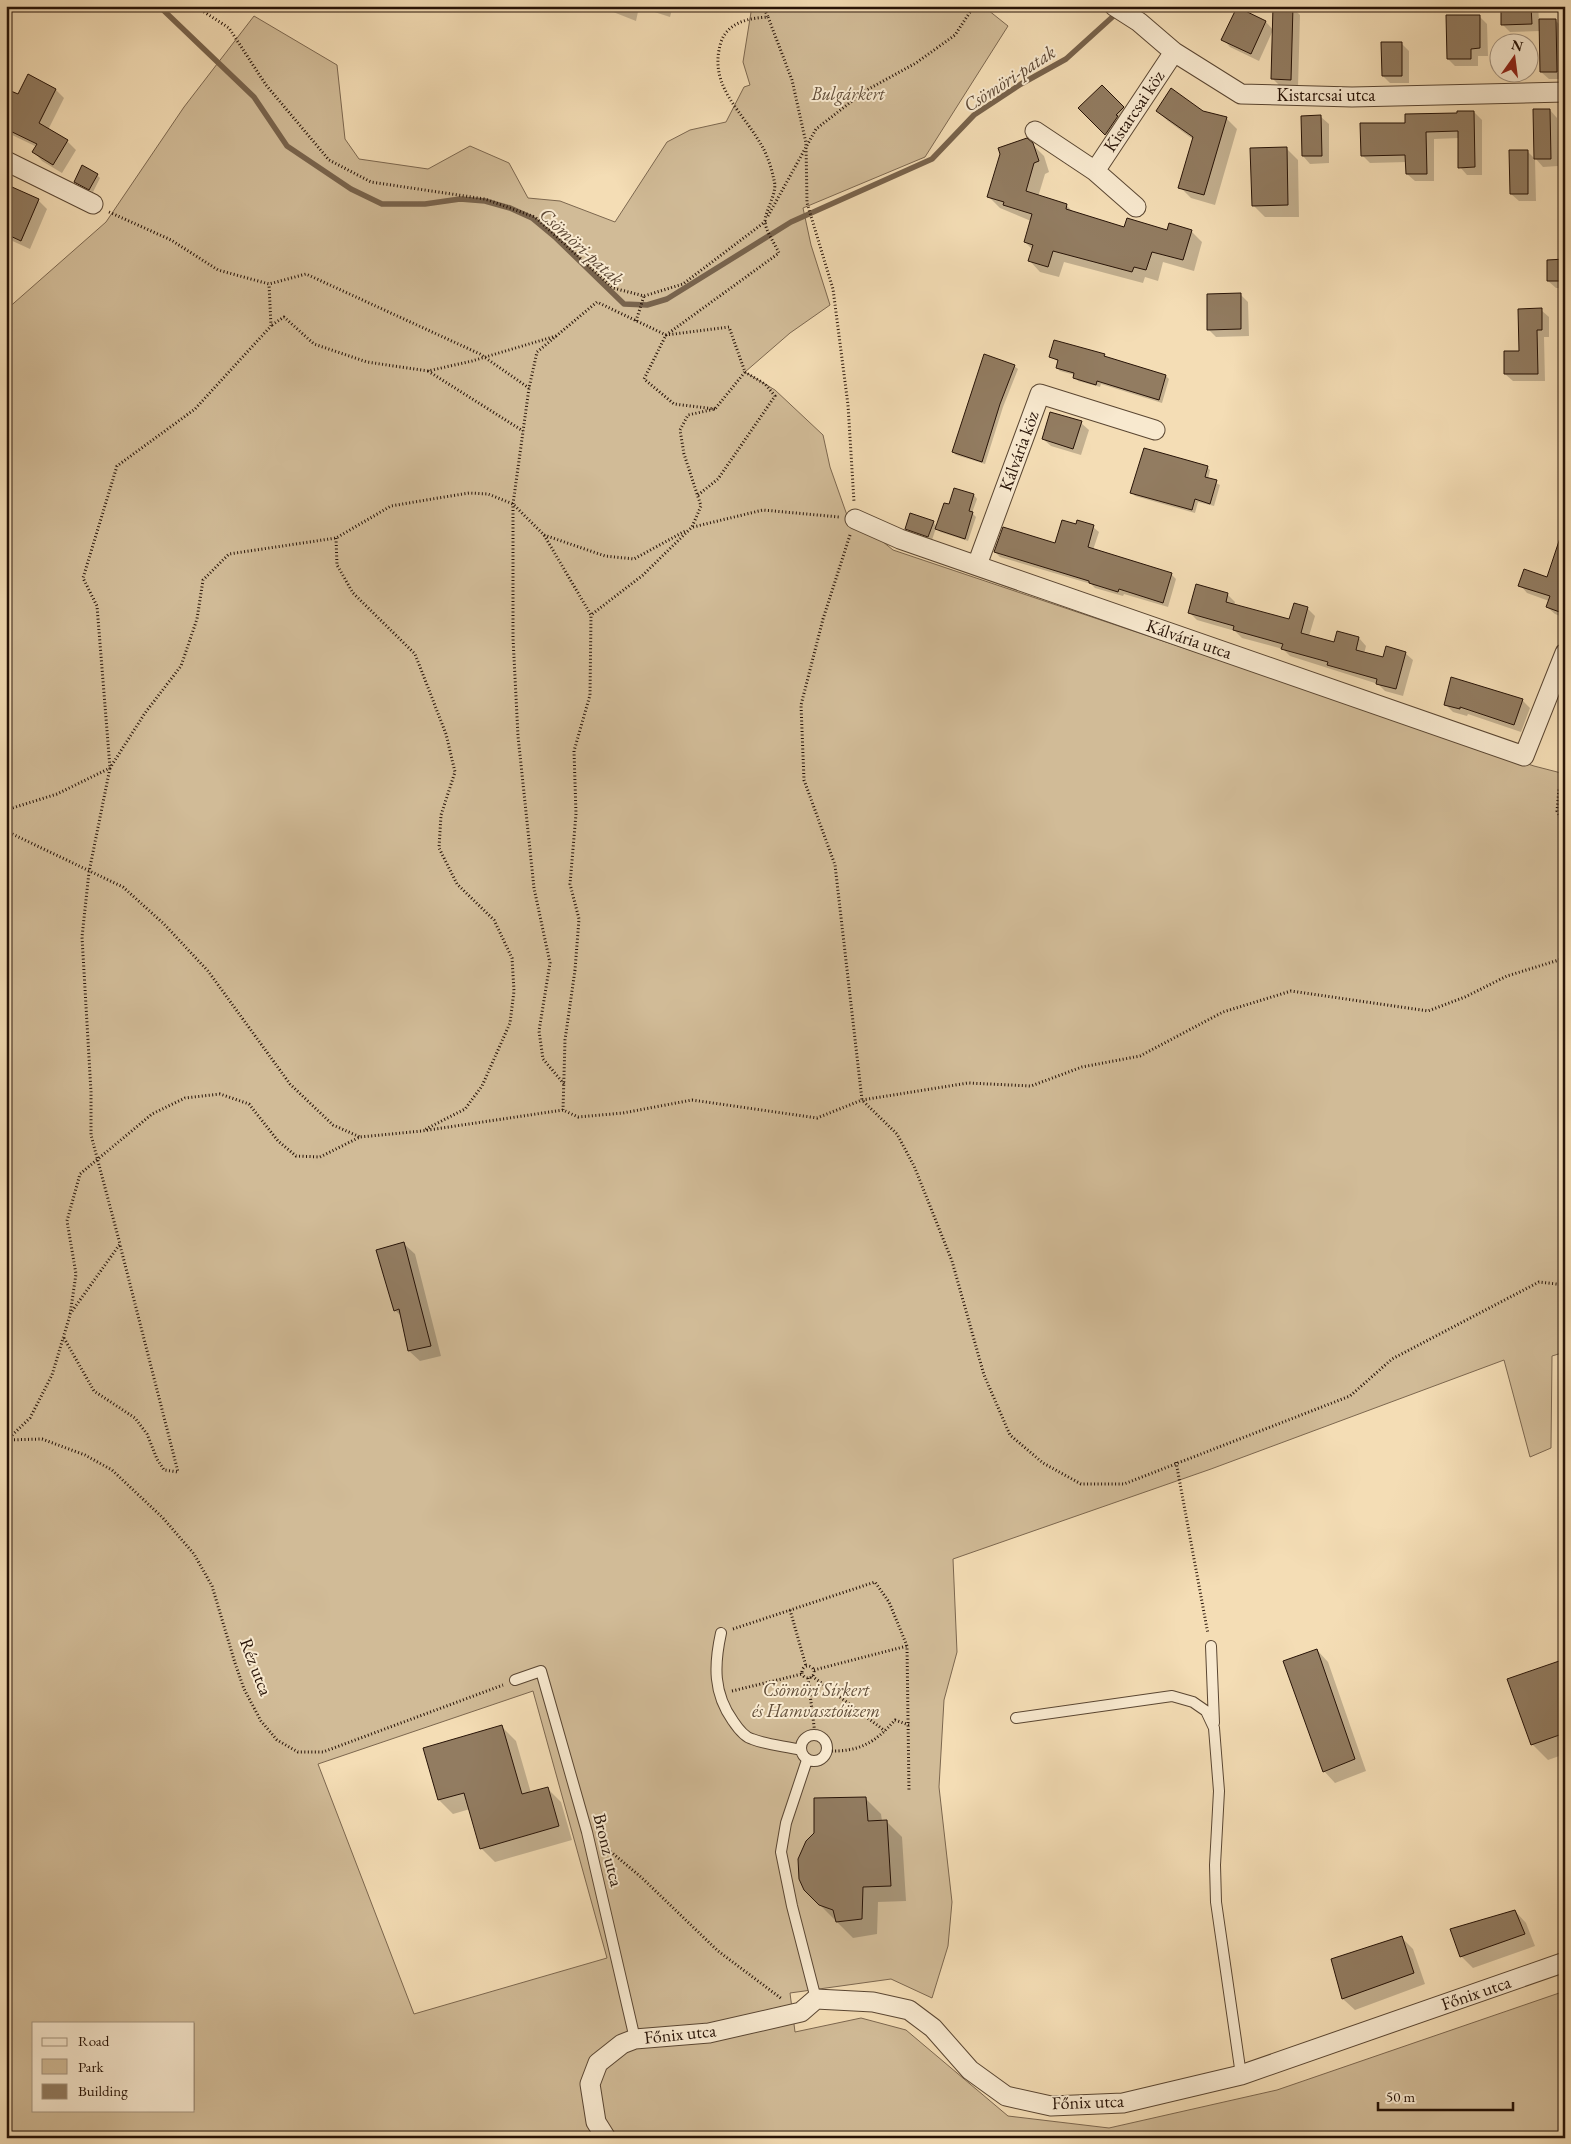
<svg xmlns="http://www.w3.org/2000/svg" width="1571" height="2144" font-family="'EB Garamond',serif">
<rect width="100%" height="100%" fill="#f4ddb5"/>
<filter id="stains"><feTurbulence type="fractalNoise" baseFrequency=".004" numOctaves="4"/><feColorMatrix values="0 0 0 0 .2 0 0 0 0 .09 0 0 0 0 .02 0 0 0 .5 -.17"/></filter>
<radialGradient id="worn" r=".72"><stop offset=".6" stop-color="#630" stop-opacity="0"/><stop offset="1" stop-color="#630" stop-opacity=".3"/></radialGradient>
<path fill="#d1bb97" stroke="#7c674f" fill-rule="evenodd" d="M 752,6 L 983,6 L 1008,26 L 925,157 L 803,208 L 811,245 L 830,305 L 790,333 L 745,372 L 775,390 L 823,435 L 830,467 L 848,518 L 855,519 L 893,550 L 1534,766 L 1565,774 L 1565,1352 L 1552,1356 L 1551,1448 L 1530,1457 L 1504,1360 L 1211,1469 L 953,1559 L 957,1652 L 944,1700 L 939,1787 L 952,1902 L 948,1946 L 932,1998 L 891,1979 L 790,1993 L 795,2032 L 861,2018 L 906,2030 L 1008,2116 L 1109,2128 L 1277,2090 L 1565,1991 L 1565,2138 L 6,2138 L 6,310 L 106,222 L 184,107 L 254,16 L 337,65 L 345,139 L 359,159 L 428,169 L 470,146 L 509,163 L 528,198 L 560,201 L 615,222 L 667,142 L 690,130 L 726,122 L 744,87 L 750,85 L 743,62 ZM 533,1691 L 607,1958 L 414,2014 L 318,1764 ZM 34,2023 L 194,2023 L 194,2110 L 34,2110 Z"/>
<path fill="#0003" d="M 673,6 L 670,17 L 639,7 L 636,21 L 598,6 Z
M 1502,6 L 1538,6 L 1539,20 L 1555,20 L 1563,28 L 1564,79 L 1549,79 L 1541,72 L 1540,31 L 1510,32 L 1502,24 Z
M 1292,7 L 1300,15 L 1298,87 L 1280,86 L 1273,79 Z
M 1237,9 L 1266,22 L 1273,30 L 1259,61 L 1230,47 L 1223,39 Z
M 1479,16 L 1487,24 L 1488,56 L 1478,56 L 1478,66 L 1455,66 L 1448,59 Z
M 1401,43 L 1409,51 L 1409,83 L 1390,83 L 1383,76 Z
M 1102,87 L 1131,115 L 1114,141 L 1080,108 Z
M 6,90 L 19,95 L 56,90 L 64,98 L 48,130 L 67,141 L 76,150 L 62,173 L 42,161 L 34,152 L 37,147 L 12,135 L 6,130 Z
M 1550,110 L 1557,118 L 1558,166 L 1543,167 L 1536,159 Z
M 1157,111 L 1203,112 L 1226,118 L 1237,129 L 1215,205 L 1191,198 L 1180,187 L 1194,140 L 1168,121 Z
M 1474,112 L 1482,120 L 1482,175 L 1467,175 L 1460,167 L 1459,138 L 1434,139 L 1434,181 L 1415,181 L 1407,174 L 1407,162 L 1370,163 L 1362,155 L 1406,124 Z
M 1321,117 L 1329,124 L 1329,163 L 1310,164 L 1303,156 Z
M 1032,144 L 1044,156 L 1049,172 L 1045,174 L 1038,197 L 1066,205 L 1074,213 L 1125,229 L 1191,231 L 1202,242 L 1194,271 L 1163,262 L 1158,281 L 1145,277 L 1143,283 L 1064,262 L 1059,277 L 1040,272 L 1029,260 L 1032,249 L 1025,242 L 1031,221 L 1000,208 L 989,197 Z
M 1287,149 L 1298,160 L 1299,217 L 1265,217 L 1253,205 Z
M 1527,151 L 1535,159 L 1536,201 L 1519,201 L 1511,194 Z
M 97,175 L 100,178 L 93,192 L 75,182 Z
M 6,185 L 38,200 L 47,209 L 30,249 L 6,238 Z
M 1565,261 L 1565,288 L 1556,288 L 1548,281 Z
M 1241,295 L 1248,302 L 1249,336 L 1216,337 L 1208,329 Z
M 1541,310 L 1549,317 L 1549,337 L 1544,337 L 1545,381 L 1513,381 L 1505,374 L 1520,352 Z
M 1104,355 L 1108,359 L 1166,376 L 1169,379 L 1162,403 L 1101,384 L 1100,387 L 1078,381 L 1075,375 L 1060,371 L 1057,368 L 1059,362 L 1051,357 Z
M 1014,366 L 1018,369 L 1003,407 L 985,464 L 956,455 L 953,452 Z
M 1081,423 L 1089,430 L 1081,455 L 1051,446 L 1043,439 Z
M 1207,467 L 1210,470 L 1208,479 L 1220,485 L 1214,506 L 1198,502 L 1195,513 L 1135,496 L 1132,492 Z
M 955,489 L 974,495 L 977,499 L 972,513 L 976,517 L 968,541 L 940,532 L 936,528 L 932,540 L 910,532 L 906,528 L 933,522 L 937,527 L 950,506 Z
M 1077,526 L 1093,527 L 1099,532 L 1093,550 L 1171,574 L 1176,579 L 1168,607 L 1124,594 L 1123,596 L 1095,588 L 1091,584 L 1000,557 L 995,552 L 1056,545 Z
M 1563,532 L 1565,532 L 1565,618 L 1555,614 L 1547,607 L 1549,601 L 1527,593 L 1520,585 L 1548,578 Z
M 1227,594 L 1235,602 L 1234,606 L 1290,621 L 1307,608 L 1315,616 L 1309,636 L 1335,643 L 1359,638 L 1366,646 L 1364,654 L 1384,659 L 1405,653 L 1413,660 L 1403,696 L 1385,691 L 1378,684 L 1290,656 L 1283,649 L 1242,638 L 1235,631 L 1197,620 L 1190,613 Z
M 1522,700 L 1530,708 L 1521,732 L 1468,714 L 1467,716 L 1453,712 L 1445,704 Z
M 1565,732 L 1565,750 L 1560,745 Z
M 404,1244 L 415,1254 L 441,1356 L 420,1361 L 409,1351 L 402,1317 L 395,1310 Z
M 1317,1650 L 1328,1662 L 1366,1771 L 1335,1783 L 1324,1771 Z
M 1565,1660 L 1565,1754 L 1548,1760 L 1532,1744 Z
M 502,1727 L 516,1741 L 531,1793 L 547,1788 L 561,1802 L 572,1840 L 495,1862 L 481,1848 L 470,1809 L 453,1814 L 439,1800 Z
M 865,1798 L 881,1814 L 882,1821 L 886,1821 L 902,1837 L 906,1901 L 878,1902 L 877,1934 L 853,1938 L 805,1890 L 798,1869 L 802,1851 Z
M 1515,1911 L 1526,1923 L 1535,1946 L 1473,1968 L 1461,1956 Z
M 1401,1937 L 1413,1949 L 1425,1984 L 1355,2010 L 1343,1999 Z"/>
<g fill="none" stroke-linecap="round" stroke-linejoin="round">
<path stroke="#78634c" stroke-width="5.5" d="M 159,6 L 254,97 L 287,146 L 351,189 L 382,204 L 425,204 L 460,199 L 485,201 L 510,208 L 532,218 L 556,238 L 624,304 L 647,305 L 667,299 L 791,222 L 932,159 L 974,115 L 1021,84 L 1066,59 L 1119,11"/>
</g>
<path fill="#927c61" stroke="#271307" d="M 1273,6 L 1293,6 L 1291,80 L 1271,79 Z
M 1501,6 L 1531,6 L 1532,24 L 1501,25 Z
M 1237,7 L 1266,21 L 1251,54 L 1221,40 Z
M 1446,15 L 1480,15 L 1480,48 L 1471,49 L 1471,59 L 1447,59 Z
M 1539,19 L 1556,19 L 1557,72 L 1540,72 Z
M 1381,42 L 1402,42 L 1402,76 L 1382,76 Z
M 28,74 L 56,89 L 39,123 L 68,140 L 53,165 L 32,152 L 37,144 L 6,129 L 6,89 L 18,94 Z
M 1102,85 L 1124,107 L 1116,115 L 1118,116 L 1105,135 L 1078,108 Z
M 1171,88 L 1203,111 L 1227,117 L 1204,195 L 1178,188 L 1193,137 L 1156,111 Z
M 1533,109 L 1550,109 L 1551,159 L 1534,159 Z
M 1457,111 L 1474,111 L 1475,167 L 1458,168 L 1458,131 L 1426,132 L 1427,174 L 1406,174 L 1405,155 L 1361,156 L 1360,123 L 1405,123 L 1405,114 L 1457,113 Z
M 1321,115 L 1322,156 L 1302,156 L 1301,116 Z
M 1027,138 L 1033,143 L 1039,161 L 1034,163 L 1026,191 L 1067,204 L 1066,209 L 1124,227 L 1127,218 L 1167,230 L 1169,223 L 1192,230 L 1183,260 L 1152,252 L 1146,270 L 1134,267 L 1132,272 L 1053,251 L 1048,267 L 1028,261 L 1033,245 L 1024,242 L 1032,214 L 1003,205 L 1004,202 L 987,197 L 1000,154 L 998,148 Z
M 1287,147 L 1288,205 L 1252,206 L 1250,148 Z
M 1509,150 L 1528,150 L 1528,194 L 1510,194 Z
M 82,165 L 98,174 L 89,190 L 74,182 Z
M 12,187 L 39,199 L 21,241 L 6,234 L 6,200 Z
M 1565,259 L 1565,281 L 1547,281 L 1547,260 Z
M 1241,293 L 1241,329 L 1207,330 L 1207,294 Z
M 1542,308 L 1542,330 L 1537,330 L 1538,374 L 1504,374 L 1504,351 L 1519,351 L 1518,309 Z
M 1054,340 L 1105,354 L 1104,356 L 1166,375 L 1159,400 L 1097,381 L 1096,385 L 1073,378 L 1074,373 L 1056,368 L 1058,360 L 1049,357 Z
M 984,354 L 1015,365 L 1000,404 L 982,462 L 952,452 Z
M 1050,412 L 1082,421 L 1073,449 L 1042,439 Z
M 1144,448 L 1208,466 L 1205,477 L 1217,480 L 1210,504 L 1195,499 L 1192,510 L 1130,493 Z
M 954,488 L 974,494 L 969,511 L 973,512 L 965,539 L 935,529 L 944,503 L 949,504 Z
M 910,513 L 934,521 L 928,537 L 905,529 Z
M 1062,520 L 1076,524 L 1077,520 L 1094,525 L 1088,547 L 1172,573 L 1163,603 L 1119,589 L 1118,592 L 1089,583 L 1089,581 L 994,552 L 1003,527 L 1055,543 Z
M 1562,532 L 1565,533 L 1565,614 L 1546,607 L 1550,596 L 1518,586 L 1524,569 L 1547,577 Z
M 1196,584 L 1228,593 L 1226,602 L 1289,619 L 1294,603 L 1308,607 L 1301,633 L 1334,642 L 1337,631 L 1359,637 L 1356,650 L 1383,657 L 1386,646 L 1406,652 L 1396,689 L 1376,684 L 1377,679 L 1327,665 L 1328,662 L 1281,649 L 1283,644 L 1233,630 L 1234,626 L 1188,613 Z
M 1451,677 L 1523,699 L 1514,725 L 1460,707 L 1460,709 L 1444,705 Z
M 404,1242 L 431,1346 L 408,1351 L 399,1309 L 394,1311 L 376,1250 Z
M 1317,1649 L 1355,1759 L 1323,1772 L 1283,1661 Z
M 1565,1659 L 1565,1733 L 1531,1745 L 1507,1679 Z
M 502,1725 L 522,1794 L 548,1787 L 559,1826 L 480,1849 L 464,1793 L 438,1800 L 423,1748 Z
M 866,1797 L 868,1821 L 887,1820 L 891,1886 L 863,1887 L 862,1919 L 836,1922 L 833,1910 L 819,1905 L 804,1890 L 799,1879 L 798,1859 L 806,1841 L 814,1833 L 814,1798 Z
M 1515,1910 L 1525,1934 L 1460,1957 L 1450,1929 Z
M 1402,1936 L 1414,1973 L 1342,1999 L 1331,1959 Z"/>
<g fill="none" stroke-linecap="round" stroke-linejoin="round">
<g stroke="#5a4632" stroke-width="12">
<path id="lane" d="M 721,1633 C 714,1665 713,1693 733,1721 C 737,1727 744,1737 752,1739 C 767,1745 785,1746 801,1750
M 1211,1646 L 1214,1723
M 515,1680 L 541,1671 L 587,1832 L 635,2039
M 1016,1718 L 1172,1696 L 1193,1702 L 1206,1711 L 1214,1728 L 1219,1791 L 1215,1865 L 1216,1902 L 1241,2075
M801 1748a13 13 0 1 1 26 0a13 13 0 1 1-26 0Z
M 807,1760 L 786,1823 L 781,1852 L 792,1906 L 816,1999"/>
</g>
<g stroke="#5a4632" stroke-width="21">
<path id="street" d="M 1114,6 L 1139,22 L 1174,52 L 1241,94 L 1352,97 L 1565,92
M 1035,131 L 1095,171 L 1174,52
M 6,161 L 93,204
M 1095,171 L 1136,207
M 855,519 L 900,539 L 1524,756 L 1565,653
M 977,565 L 1040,394 L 1155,430
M 606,2138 L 596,2122 L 590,2084 L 598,2063 L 622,2044 L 635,2039 L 709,2033 L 801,2012 L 816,1999 L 873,2002 L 909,2010 L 933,2028 L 970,2070 L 1006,2096 L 1051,2106 L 1123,2103 L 1241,2075 L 1565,1962"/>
</g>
<path stroke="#271307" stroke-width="3" stroke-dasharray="1 2.5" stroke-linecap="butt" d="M 195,6 L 229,28 L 266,85 L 329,160 L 371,182 L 485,199 L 535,217 L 613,288 L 644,296 L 683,284 L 766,221
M 763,6 L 768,17
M 109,212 L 171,240 L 218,270 L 269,284 L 306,274 L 480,354 L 529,388
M 768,216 L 816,129 L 865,91 L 916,63 L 955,35 L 974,6
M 636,321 L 644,296
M 272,325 L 284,317 L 314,344 L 367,362 L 428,371 L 472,361 L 556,336
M 428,371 L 523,431
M 715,409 L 674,404 L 644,379 L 666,335 L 779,253 C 775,244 765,230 765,221 C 766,208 778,193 774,180 C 772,170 768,157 763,148 C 744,112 707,87 721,42 C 728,22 749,18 768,17 L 792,80 L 806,143 L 807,203 L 833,289 L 848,405 L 854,502
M 698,495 L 718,479 L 775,396 L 765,384 L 745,372
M 693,527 L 763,510 L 839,517
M 544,535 L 605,556 L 634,559 L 687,530
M 850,535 L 823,619 L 801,705 L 804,780 L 835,865 L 862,1100 L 897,1134 L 914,1166 L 952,1261 L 984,1375 L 1010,1435 L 1043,1463 L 1081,1484 L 1124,1484 L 1350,1396 L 1392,1359 L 1539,1282 L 1565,1285
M 336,538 L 337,565 L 353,593 L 415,654 L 446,734 L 455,772 L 441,815 L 439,848 L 457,884 L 494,920 L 512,958 L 514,991 L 510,1023 L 482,1086 L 465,1109 L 424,1130
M 1565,787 L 1559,789 L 1557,811 L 1565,826
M 6,810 L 57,794 L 110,768 L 145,713 L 181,666 L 197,619 L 203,580 L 229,554 L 336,538 L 391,506 L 432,499 L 469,493 L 488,494 L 513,504 L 544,535 L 591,615 L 590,695 L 574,751 L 576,814 L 570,884 L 579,919 L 575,970 L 565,1040 L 563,1110
M 6,831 L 123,887 L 164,924 L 208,971 L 290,1084 L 333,1125 L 360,1137
M 564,1084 L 543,1059 L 539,1031 L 550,963 L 534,888 L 518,736 L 513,638 L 513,504 L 529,388 L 537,352 L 597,302 L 666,335 L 729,327 L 745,372 L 715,409 L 688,415 L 680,430 L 684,454 L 701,506 L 692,527 L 643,575 L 591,615
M 70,1314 L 120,1244 L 91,1135 L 91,1092 L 82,937 L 89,872 L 110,768 L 97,606 L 83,578 L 117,466 L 195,409 L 271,326 L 269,284
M 64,1338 L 94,1391 L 135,1418 L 147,1434 L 157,1459 L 164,1470 L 178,1472 L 120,1245
M 7,1440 L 30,1418 L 52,1375 L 70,1315 L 76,1274 L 67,1221 L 80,1174 L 152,1114 L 185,1098 L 220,1094 L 249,1104 L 278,1141 L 296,1156 L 320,1157 L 360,1137 L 422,1131 L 563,1110 L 578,1117 L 623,1113 L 692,1100 L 817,1118 L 862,1100 L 968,1083 L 1031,1086 L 1082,1067 L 1140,1056 L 1223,1012 L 1291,991 L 1428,1011 L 1465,997 L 1507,976 L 1562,959 L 1565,956
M 7,1440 L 42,1439 L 85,1455 L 112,1470 L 163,1518 L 194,1554 L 212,1586 L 235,1663 L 244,1689 L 261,1721 L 277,1740 L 298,1752 L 323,1752 L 503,1685
M 1176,1462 L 1208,1634
M 790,1610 L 806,1666
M 733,1629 L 875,1582 L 889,1602 L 907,1646 L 909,1792
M802 1672a6 6 0 1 1 12 0a6 6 0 1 1-12 0Z
M 814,1670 L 907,1646
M 812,1676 L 885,1731
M 808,1678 L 815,1734
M 732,1691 L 802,1674
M 828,1751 C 859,1752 875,1743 895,1720 L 909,1725
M 605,1847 L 641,1877 L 718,1951 L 782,1999"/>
<use href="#lane" stroke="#f8e9cf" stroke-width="10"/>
<use href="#street" stroke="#f8e9cf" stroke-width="19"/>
</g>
<g text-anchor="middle" stroke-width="4" stroke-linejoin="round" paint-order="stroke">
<g font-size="18" font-style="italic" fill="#624e39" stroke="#f8e9cf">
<text x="848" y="100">Bulgárkert</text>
<text x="816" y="1696">Csömöri Sírkert<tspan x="816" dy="21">és Hamvasztóüzem</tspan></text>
</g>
<g font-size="18" fill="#271307" stroke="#f8e9cf">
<text x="1326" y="101">Kistarcsai utca</text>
<text transform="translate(1134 111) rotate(-56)" y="6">Kistarcsai köz</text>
<text transform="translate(1019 451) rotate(-70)" y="6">Kálvária köz</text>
<text transform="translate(1189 639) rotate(19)" y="6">Kálvária utca</text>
<text transform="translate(256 1667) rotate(69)" y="6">Réz utca</text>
<text transform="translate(608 1850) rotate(76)" y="6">Bronz utca</text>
<text transform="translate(1476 1993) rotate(-19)" y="6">Főnix utca</text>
<text transform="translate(680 2034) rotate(-6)" y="6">Főnix utca</text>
<text transform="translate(1088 2102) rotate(-2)" y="6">Főnix utca</text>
</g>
<g font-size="19" font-style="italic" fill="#5d4835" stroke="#f8e9cf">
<text transform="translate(1009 78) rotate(-33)" y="7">Csömöri-patak</text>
<text transform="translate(582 246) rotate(42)" y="7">Csömöri-patak</text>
</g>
</g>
<rect width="1571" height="2144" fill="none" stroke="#f4ddb5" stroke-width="25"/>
<rect x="8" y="8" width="1556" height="2129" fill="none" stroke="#271307" stroke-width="2.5"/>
<rect x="12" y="12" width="1546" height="2119" fill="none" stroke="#271307"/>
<rect x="32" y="2022" width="162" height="90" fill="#f8e9cf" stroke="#a4937f"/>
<rect x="42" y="2038" width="25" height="8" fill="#f8e9cf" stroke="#a4937f"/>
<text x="78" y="2046" font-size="15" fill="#271307">Road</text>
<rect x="42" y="2059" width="25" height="15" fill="#d1bb97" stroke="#a4937f"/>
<text x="78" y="2072" font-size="15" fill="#271307">Park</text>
<rect x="42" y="2084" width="25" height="15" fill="#927c61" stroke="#a4937f"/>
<text x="78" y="2096" font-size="15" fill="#271307">Building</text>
<g transform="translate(1514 58) rotate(14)"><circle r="24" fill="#f8e9cf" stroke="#a4937f"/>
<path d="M0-4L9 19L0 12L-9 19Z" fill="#8f2418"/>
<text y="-8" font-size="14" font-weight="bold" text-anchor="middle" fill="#271307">N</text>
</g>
<path d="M1378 2102v8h135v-8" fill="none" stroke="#271307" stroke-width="2.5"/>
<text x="1386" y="2102" font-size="15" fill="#271307" stroke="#f8e9cf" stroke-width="4" paint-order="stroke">50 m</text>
<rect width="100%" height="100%" filter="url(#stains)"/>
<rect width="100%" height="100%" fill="url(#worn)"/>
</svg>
